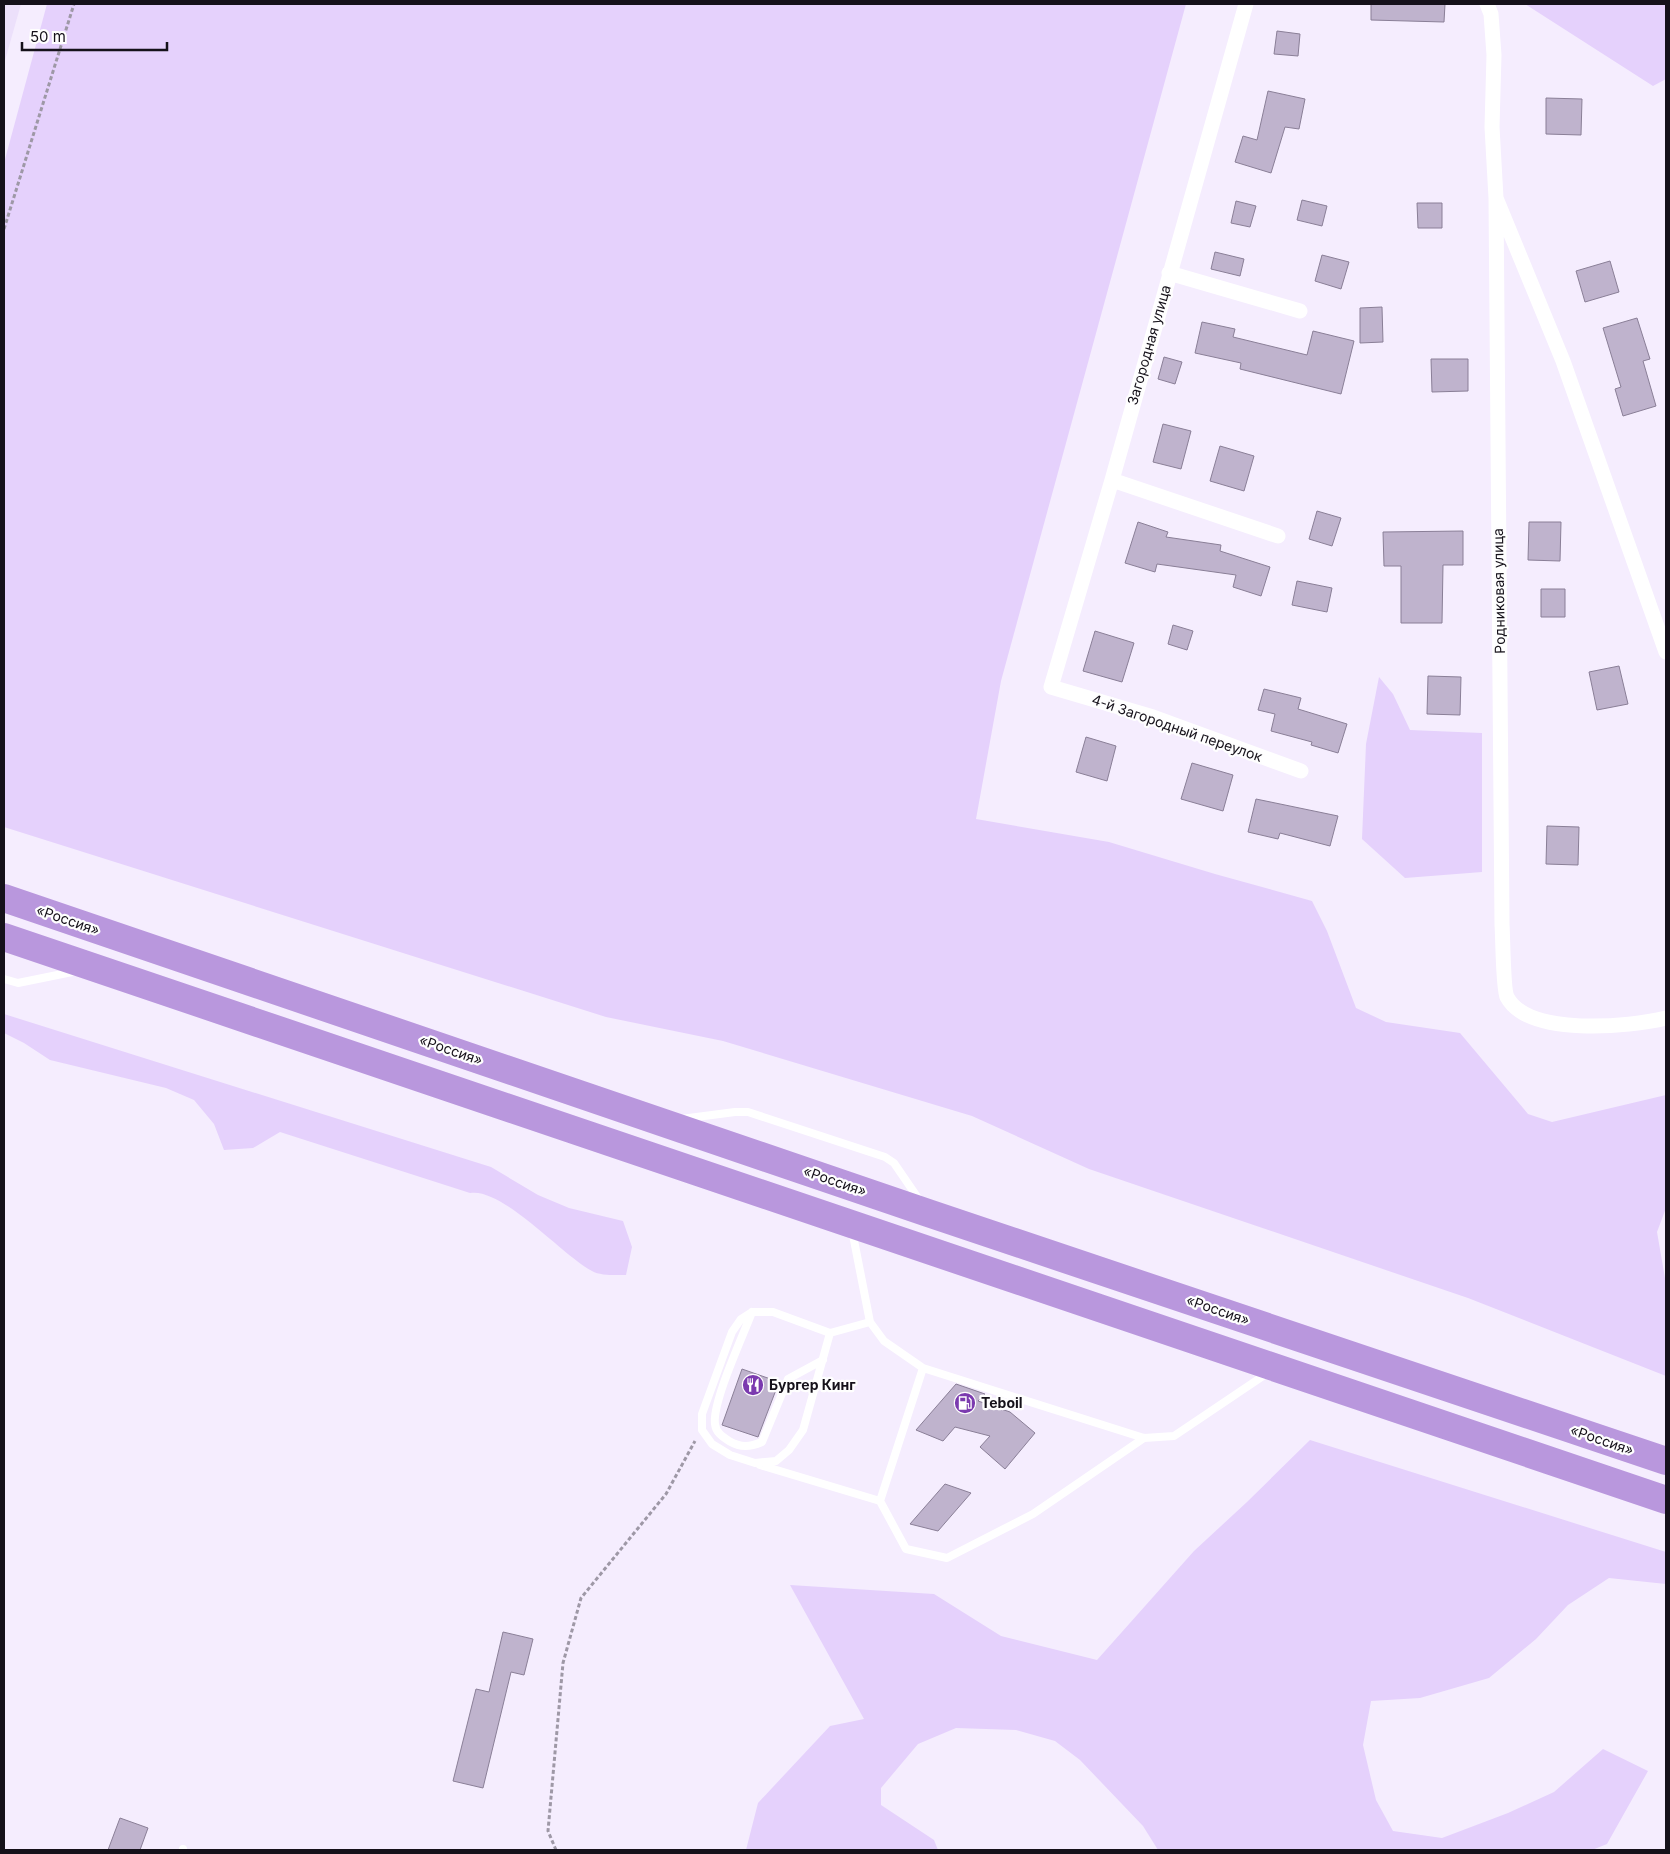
<svg xmlns="http://www.w3.org/2000/svg" width="1670" height="1854" font-family="Inter,sans-serif">
<rect width="100%" height="100%" fill="#f5edfe"/>
<path fill="#ece0fb" d="M 4,4 L 21,4 L 4,64 Z"/>
<path fill="#e5d1fc" d="M 47,4 L 1186,4 L 1001,681 L 976,819 L 1109,842 L 1215,874 L 1312,901 L 1327,931 L 1356,1008 L 1386,1022 L 1460,1033 L 1528,1114 L 1552,1122 L 1666,1095 L 1666,1208 L 1657,1232 L 1666,1284 L 1666,1376 L 1468,1298 L 1089,1169 L 972,1116 L 723,1041 L 606,1017 L 4,827 L 4,163 Z
M 1525,4 L 1666,4 L 1666,79 L 1653,86 Z
M 1379,677 L 1393,694 L 1410,730 L 1482,733 L 1482,872 L 1405,878 L 1362,839 L 1366,744 Z
M 4,1014 L 491,1167 L 538,1195 L 569,1208 L 623,1221 L 632,1247 L 626,1275 C 617,1275 600,1276 592,1271 C 562,1255 502,1187 470,1193 L 280,1132 L 253,1148 L 224,1150 L 214,1124 L 194,1100 L 166,1088 L 50,1060 L 24,1043 L 4,1033 Z
M 1310,1440 L 1666,1552 L 1666,1584 L 1609,1578 L 1568,1605 L 1536,1639 L 1489,1678 L 1420,1698 L 1371,1701 L 1363,1745 L 1376,1800 L 1393,1831 L 1442,1838 L 1508,1813 L 1554,1792 L 1603,1749 L 1648,1771 L 1607,1844 L 1592,1850 L 1158,1850 L 1143,1826 L 1080,1760 L 1055,1741 L 1016,1730 L 956,1728 L 918,1744 L 881,1788 L 881,1805 L 934,1840 L 938,1850 L 746,1850 L 758,1803 L 830,1726 L 864,1719 L 790,1585 L 934,1594 L 1001,1636 L 1097,1660 L 1194,1551 L 1247,1502 Z"/>
<path fill="#bfb3cd" stroke="#8a7f97" d="M 1371,4 L 1445,4 L 1444,22 L 1371,20 Z
M 1277,31 L 1300,34 L 1298,56 L 1274,54 Z
M 1268,91 L 1305,99 L 1299,129 L 1285,127 L 1271,173 L 1235,162 L 1243,136 L 1257,140 Z
M 1546,98 L 1582,99 L 1581,135 L 1546,134 Z
M 1302,200 L 1327,206 L 1322,226 L 1297,220 Z
M 1236,201 L 1256,206 L 1250,227 L 1231,223 Z
M 1417,203 L 1442,203 L 1442,228 L 1418,228 Z
M 1215,252 L 1244,259 L 1240,276 L 1211,269 Z
M 1322,255 L 1349,262 L 1341,289 L 1315,281 Z
M 1610,261 L 1619,292 L 1585,302 L 1576,271 Z
M 1382,307 L 1383,342 L 1360,343 L 1360,308 Z
M 1637,318 L 1650,359 L 1643,361 L 1656,406 L 1623,416 L 1615,389 L 1621,387 L 1603,328 Z
M 1202,322 L 1235,329 L 1233,337 L 1307,355 L 1313,331 L 1354,341 L 1341,394 L 1240,369 L 1241,363 L 1195,353 Z
M 1164,357 L 1182,362 L 1175,384 L 1158,379 Z
M 1431,359 L 1468,359 L 1468,391 L 1432,392 Z
M 1163,424 L 1191,431 L 1181,469 L 1153,462 Z
M 1220,446 L 1254,456 L 1244,491 L 1210,481 Z
M 1317,511 L 1341,518 L 1332,546 L 1309,539 Z
M 1138,522 L 1168,532 L 1166,537 L 1221,545 L 1220,551 L 1270,567 L 1261,596 L 1233,587 L 1236,575 L 1157,564 L 1155,572 L 1125,563 Z
M 1529,522 L 1561,522 L 1560,561 L 1528,560 Z
M 1463,531 L 1463,565 L 1443,565 L 1442,623 L 1401,623 L 1401,566 L 1384,566 L 1383,532 Z
M 1297,581 L 1332,588 L 1327,612 L 1292,605 Z
M 1541,589 L 1565,589 L 1565,617 L 1541,617 Z
M 1173,625 L 1193,631 L 1187,650 L 1168,644 Z
M 1095,631 L 1134,643 L 1122,682 L 1083,671 Z
M 1619,666 L 1628,704 L 1597,710 L 1589,672 Z
M 1428,676 L 1461,677 L 1460,715 L 1427,714 Z
M 1264,689 L 1301,698 L 1298,709 L 1347,724 L 1338,753 L 1311,745 L 1312,742 L 1271,731 L 1275,714 L 1258,710 Z
M 1086,737 L 1116,746 L 1107,781 L 1076,772 Z
M 1192,763 L 1233,775 L 1223,811 L 1181,799 Z
M 1256,799 L 1338,816 L 1330,846 L 1280,833 L 1278,839 L 1248,832 Z
M 1547,826 L 1579,827 L 1578,865 L 1546,864 Z
M 742,1369 L 779,1382 L 758,1437 L 722,1425 Z
M 956,1384 L 985,1394 L 978,1401 L 1010,1412 L 1035,1433 L 1005,1469 L 980,1447 L 990,1436 L 955,1427 L 943,1441 L 916,1430 Z
M 945,1484 L 971,1493 L 938,1531 L 910,1524 Z
M 503,1632 L 533,1639 L 524,1675 L 511,1672 L 483,1788 L 453,1781 L 476,1689 L 489,1692 Z
M 120,1818 L 148,1828 L 140,1850 L 108,1850 Z"/>
<g fill="none" stroke-linecap="round" stroke-linejoin="round">
<path stroke="#9e98a6" stroke-width="3" stroke-dasharray="4 2.5" stroke-linecap="butt" d="M 4,229 L 74,4
M 556,1850 L 548,1831 L 563,1663 L 581,1598 L 666,1494 L 695,1441"/>
<path stroke="#fff" stroke-width="8" d="M 4,979 L 18,983 L 77,971
M 681,1119 L 735,1112 L 748,1112 L 885,1157 L 894,1163 L 920,1201
M 852,1230 L 870,1322 L 884,1341 L 923,1368 L 1144,1438 L 1174,1436 L 1269,1372
M 752,1312 C 743,1336 712,1402 715,1424 C 716,1433 723,1437 729,1441 C 741,1448 750,1447 762,1442 L 788,1379 L 823,1360
M 830,1333 L 803,1430 L 789,1450 L 776,1461 L 755,1463 L 730,1455 L 712,1444 L 702,1430 L 702,1414 L 732,1332 L 741,1319 L 752,1312 L 773,1312 L 830,1333 L 870,1322
M 923,1368 L 880,1501 L 906,1549 L 947,1558 L 1033,1514 L 1144,1438
M 760,1465 L 880,1501
M 183,1850 L 183,1849"/>
<path stroke="#fff" stroke-width="15" d="M 1246,4 L 1112,480 L 1051,687 L 1153,717 L 1301,771
M 1487,4 L 1491,14 L 1494,55 L 1492,127 L 1496,198 L 1563,361 L 1666,652
M 1496,198 L 1502,925 C 1503,938 1503,989 1507,997 C 1528,1037 1630,1027 1666,1018
M 1169,273 L 1300,311
M 1112,480 L 1278,536"/>
<path stroke="#b997dd" stroke-width="28" d="M 4,898 L 928,1213 L 1666,1461
M 4,937 L 1666,1500"/>
</g>
<defs>
<g id="restaurant-disc" transform="scale(1.125)"><circle r="9.5" fill="#7b3aaf" stroke="#fefefe"/><path d="M-5-6h1v4h1v-4h1v4h1v-4h1v5L-1.5 .5V6h-2V.5L-5-1ZM5-6V6H3V1.5H1.5Q1.5-4 5-6Z" fill="#fff"/></g>
<g id="fuel-disc" transform="scale(1.125)"><circle r="9.5" fill="#7b3aaf" stroke="#fefefe"/><path d="M-5.5-6h7V0h2V4h1.3V-2.5L3-4.5l.8-.8L6-3V5H2.5V1h-1V6h-7ZM-4.2-4.7v3.2H.2V-4.7Z" fill="#fff"/></g>
</defs>
<g fill-rule="evenodd">
<use href="#restaurant-disc" x="753" y="1385"/>
<use href="#fuel-disc" x="965" y="1403"/>
</g>
<g text-anchor="middle" stroke-width="4.5" stroke-linejoin="round" paint-order="stroke">
<g font-size="14" fill="#15111a" stroke="#fefefe">
<text transform="translate(1149 345) rotate(-74)" y="5">Загородная улица</text>
<text transform="translate(1499 591) rotate(-91)" y="5">Родниковая улица</text>
<text transform="translate(1177 728) rotate(19)" y="5">4-й Загородный переулок</text>
<text transform="translate(68 920) rotate(19)" y="5">«Россия»</text>
<text transform="translate(451 1050) rotate(19)" y="5">«Россия»</text>
<text transform="translate(835 1181) rotate(19)" y="5">«Россия»</text>
<text transform="translate(1218 1310) rotate(19)" y="5">«Россия»</text>
<text transform="translate(1602 1440) rotate(19)" y="5">«Россия»</text>
</g>
<g font-size="14" font-weight="bold" fill="#15111a" stroke="#fefefe" text-anchor="start">
<text x="769" y="1390">Бургер Кинг</text>
<text x="981" y="1408">Teboil</text>
</g>
</g>
<rect width="1670" height="1854" fill="none" stroke="#15111a" stroke-width="10"/>
<path d="M22 42v8h145v-8" fill="none" stroke="#15111a" stroke-width="2.5"/>
<text x="30" y="42" font-size="15" fill="#15111a" stroke="#fefefe" stroke-width="4" paint-order="stroke">50 m</text>
</svg>
